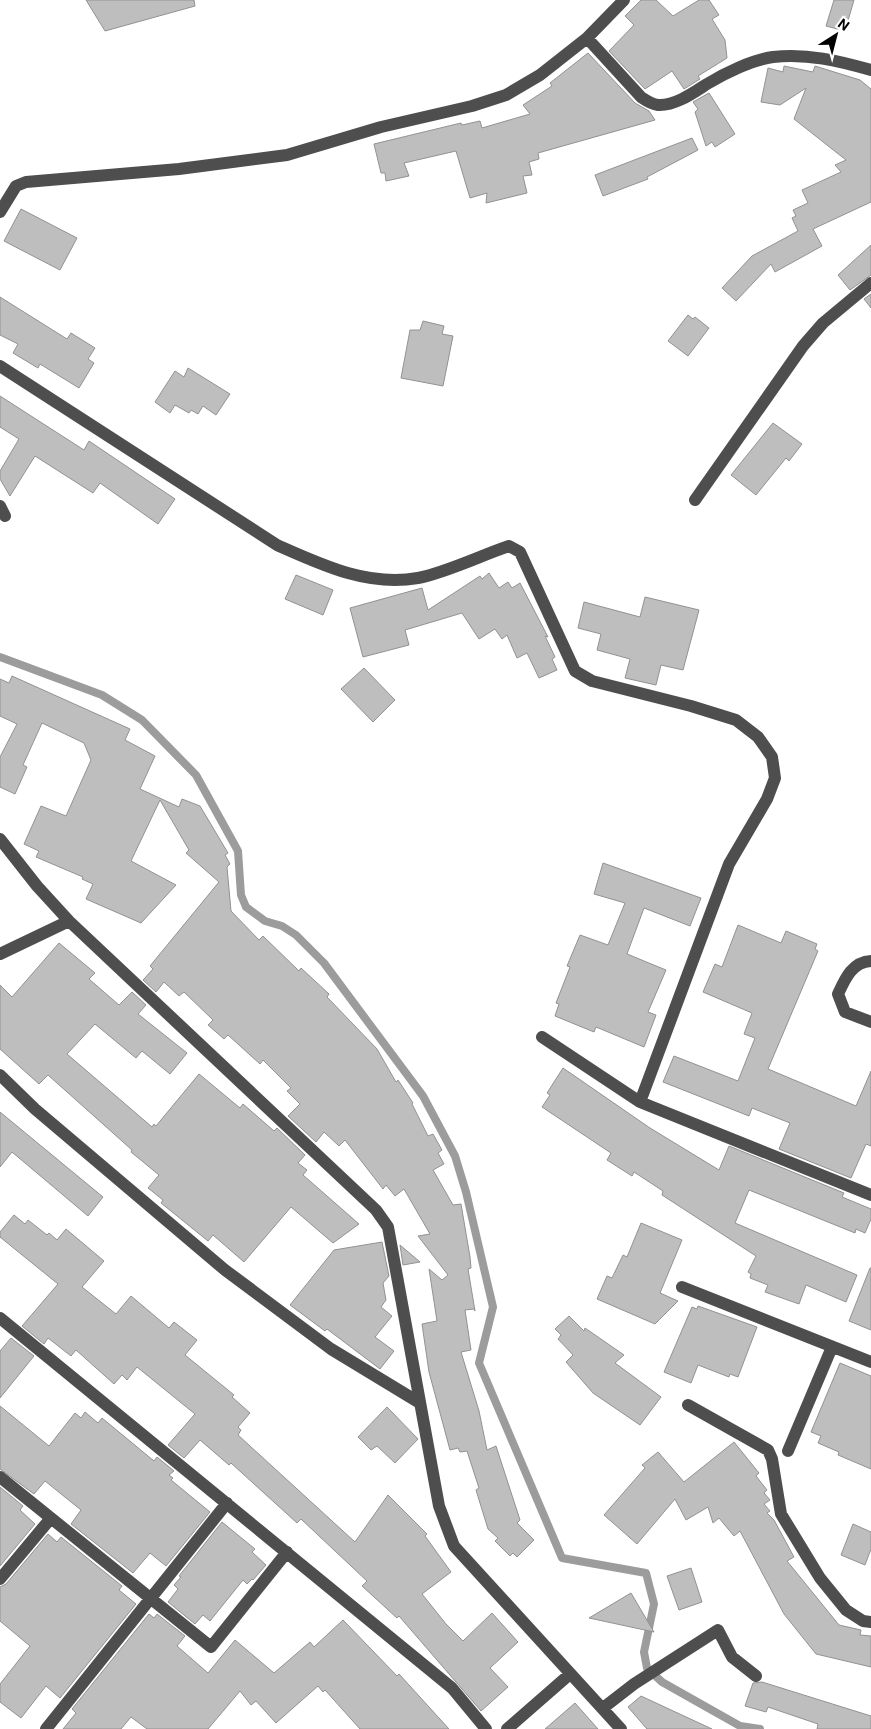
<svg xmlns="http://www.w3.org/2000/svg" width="871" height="1729" font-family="Roboto,sans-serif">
<rect width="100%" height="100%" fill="#fff"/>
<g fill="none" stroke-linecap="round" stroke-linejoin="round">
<path stroke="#9c9c9c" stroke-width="8" d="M 0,657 L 102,695 L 142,720 L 196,775 L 238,851 L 241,895 L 246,907 L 265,921 L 282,926 L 296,935 L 324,963 L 423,1096 L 455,1156 L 466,1192 L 493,1307 L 479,1363 L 562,1558 L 646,1573 L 654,1604 L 644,1652 L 647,1668 L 662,1682 L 740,1726 L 760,1729"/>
</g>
<path fill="#bebebe" stroke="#929292" d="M 86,0 L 194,0 L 195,6 L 105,31 Z
M 641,0 L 656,0 L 673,16 L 699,0 L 709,0 L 719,15 L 712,19 L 725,40 L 727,58 L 698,76 L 700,79 L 684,89 L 672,71 L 645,89 L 609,51 L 634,25 L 625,16 Z
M 834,0 L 854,0 L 845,31 L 826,26 Z
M 588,53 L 635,103 L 649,111 L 655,120 L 538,153 L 539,159 L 529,162 L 532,175 L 523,176 L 527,193 L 486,203 L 487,193 L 470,198 L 456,151 L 404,163 L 409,176 L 386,181 L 385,173 L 381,173 L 374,144 L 461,123 L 462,125 L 480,121 L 482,128 L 530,114 L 523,105 L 552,86 L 550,83 Z
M 784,66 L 813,72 L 815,66 L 860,80 L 871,89 L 871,202 L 813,229 L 822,246 L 775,272 L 771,264 L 736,301 L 722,288 L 752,256 L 798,231 L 792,218 L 796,216 L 793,210 L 808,203 L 802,190 L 841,172 L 835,165 L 846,160 L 794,119 L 806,88 L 780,105 L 761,102 L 768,68 L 783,72 Z
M 709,93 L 735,134 L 715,147 L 712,142 L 706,146 L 695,112 L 698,109 L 693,102 Z
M 692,138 L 698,150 L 647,177 L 648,179 L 603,196 L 595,175 Z
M 21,209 L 77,238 L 60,270 L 4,241 Z
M 871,245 L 871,275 L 850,290 L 838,275 Z
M 871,294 L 871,308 L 864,299 Z
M 0,297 L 67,339 L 71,333 L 95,348 L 88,359 L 94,363 L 79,388 L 40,364 L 38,368 L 13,353 L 18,344 L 0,335 Z
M 688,315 L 693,319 L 695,317 L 709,328 L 688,356 L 668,341 Z
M 423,321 L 444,326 L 442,334 L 453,336 L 443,386 L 401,378 L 410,330 L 420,330 Z
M 188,368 L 230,394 L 216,415 L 203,406 L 198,414 L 191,410 L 189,413 L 175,405 L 170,413 L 155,402 L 175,371 L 184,377 Z
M 0,396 L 84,450 L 89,441 L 175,499 L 158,524 L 100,483 L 93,493 L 35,456 L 10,496 L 0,479 L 0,471 L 19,439 L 0,427 Z
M 773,423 L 802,444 L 789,461 L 786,458 L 756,495 L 731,475 Z
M 489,573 L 499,588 L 508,582 L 512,588 L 520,583 L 548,637 L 545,636 L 555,657 L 552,659 L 557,670 L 539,678 L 527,653 L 517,658 L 507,635 L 502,639 L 495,629 L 479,639 L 462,613 L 405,630 L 409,645 L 363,657 L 350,608 L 422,588 L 428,610 L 480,576 L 482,579 Z
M 296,575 L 333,590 L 323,615 L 285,599 Z
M 645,597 L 699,610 L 683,670 L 661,665 L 656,685 L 625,678 L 630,659 L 597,650 L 601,634 L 578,628 L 584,602 L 640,617 Z
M 364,668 L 395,700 L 373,722 L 341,689 Z
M 12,676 L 130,729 L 125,740 L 155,756 L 140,789 L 179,807 L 182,799 L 200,806 L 228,853 L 225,855 L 230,864 L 227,867 L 231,911 L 259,940 L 263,936 L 299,971 L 301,968 L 329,994 L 327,997 L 377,1049 L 396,1082 L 398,1080 L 413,1103 L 412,1104 L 428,1136 L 433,1134 L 442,1150 L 438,1153 L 444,1164 L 433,1170 L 453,1205 L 461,1204 L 470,1257 L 471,1268 L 468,1269 L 475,1311 L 474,1309 L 465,1310 L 471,1350 L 461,1352 L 479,1411 L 487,1450 L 496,1446 L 520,1520 L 517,1523 L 534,1540 L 517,1557 L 513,1553 L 510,1556 L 495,1541 L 498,1538 L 488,1529 L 476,1490 L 479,1488 L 467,1451 L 460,1452 L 458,1448 L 450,1450 L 429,1372 L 422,1324 L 437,1321 L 429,1269 L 442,1280 L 448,1275 L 418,1236 L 430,1234 L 404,1189 L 395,1196 L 386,1185 L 383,1189 L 345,1140 L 339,1146 L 324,1132 L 316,1142 L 288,1116 L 300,1104 L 287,1091 L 291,1088 L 263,1060 L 260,1064 L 228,1035 L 224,1039 L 208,1025 L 213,1020 L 184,992 L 179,996 L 164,982 L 156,992 L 143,980 L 153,969 L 150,966 L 219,882 L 186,853 L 189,850 L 160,800 L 131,861 L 176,885 L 141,923 L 86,899 L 93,884 L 82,879 L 83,877 L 36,857 L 39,851 L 24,844 L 41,806 L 66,816 L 91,760 L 84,743 L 42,723 L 23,765 L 27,767 L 15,794 L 0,787 L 0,757 L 17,724 L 0,716 L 0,679 L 9,683 Z
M 603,863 L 701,898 L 690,926 L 644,908 L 627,954 L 666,970 L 648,1012 L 656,1015 L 644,1047 L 596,1027 L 594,1032 L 555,1016 L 559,1004 L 556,1003 L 570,967 L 567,966 L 580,935 L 608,945 L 625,903 L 594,894 Z
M 738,925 L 781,943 L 786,931 L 817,944 L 815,949 L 818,951 L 768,1069 L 856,1106 L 871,1071 L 871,1146 L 866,1144 L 851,1178 L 779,1149 L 790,1123 L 752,1108 L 749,1116 L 663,1082 L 674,1056 L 738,1081 L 755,1038 L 744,1034 L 752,1013 L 703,992 L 715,964 L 722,967 Z
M 59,943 L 95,973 L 89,979 L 119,1005 L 132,992 L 146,1005 L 138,1014 L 187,1053 L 170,1074 L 142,1051 L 136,1058 L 95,1024 L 67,1054 L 152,1127 L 154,1124 L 156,1126 L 199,1074 L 240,1108 L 243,1104 L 274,1131 L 277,1128 L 305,1155 L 298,1163 L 307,1170 L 303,1175 L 359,1224 L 333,1243 L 291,1207 L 244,1262 L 213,1235 L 208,1241 L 161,1203 L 163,1200 L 148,1188 L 159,1175 L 131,1152 L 132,1150 L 48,1075 L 39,1084 L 0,1049 L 0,985 L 12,997 Z
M 563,1068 L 650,1128 L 719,1170 L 729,1146 L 844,1193 L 842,1197 L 871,1209 L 871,1219 L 865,1233 L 856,1229 L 855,1233 L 749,1190 L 735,1223 L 857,1275 L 846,1302 L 806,1285 L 799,1304 L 765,1292 L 768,1285 L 750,1278 L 751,1274 L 748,1272 L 756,1256 L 662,1195 L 663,1191 L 634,1172 L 632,1176 L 607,1160 L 611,1153 L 542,1107 L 550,1095 L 547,1093 Z
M 0,1112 L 103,1197 L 88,1216 L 12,1152 L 0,1167 Z
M 14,1215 L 25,1224 L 28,1220 L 47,1235 L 49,1233 L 57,1240 L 66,1229 L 104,1261 L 82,1287 L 116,1314 L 131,1296 L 169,1328 L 174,1322 L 197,1340 L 185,1355 L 234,1395 L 232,1397 L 250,1413 L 238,1427 L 241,1430 L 238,1435 L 355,1542 L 388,1495 L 427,1534 L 425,1536 L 451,1572 L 422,1594 L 446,1624 L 463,1641 L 492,1613 L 518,1642 L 490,1668 L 508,1687 L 481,1711 L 399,1616 L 397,1618 L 362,1586 L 367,1581 L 301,1519 L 297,1523 L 231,1463 L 229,1465 L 200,1440 L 184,1458 L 168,1445 L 195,1414 L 137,1367 L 127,1380 L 122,1375 L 114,1384 L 76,1350 L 71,1356 L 48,1338 L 44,1344 L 22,1326 L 58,1284 L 0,1237 L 0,1232 Z
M 641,1223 L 682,1240 L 660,1293 L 678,1301 L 655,1324 L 597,1299 L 607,1276 L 612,1278 L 623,1255 L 627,1257 Z
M 382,1242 L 389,1276 L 383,1283 L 386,1300 L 381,1307 L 392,1316 L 375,1337 L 394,1351 L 380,1369 L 327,1329 L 325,1331 L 290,1305 L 334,1250 Z
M 400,1245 L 420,1262 L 403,1265 Z
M 870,1268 L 871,1268 L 871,1330 L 849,1321 Z
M 698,1306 L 757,1327 L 738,1377 L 730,1374 L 729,1377 L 698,1365 L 691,1383 L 664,1372 L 692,1307 L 697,1309 Z
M 569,1316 L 584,1331 L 585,1328 L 624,1355 L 615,1363 L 661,1397 L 640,1425 L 593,1393 L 566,1362 L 573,1355 L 558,1339 L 561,1335 L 555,1329 Z
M 11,1338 L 34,1356 L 0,1398 L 0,1351 Z
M 840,1363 L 871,1376 L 871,1469 L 838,1455 L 839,1452 L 818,1443 L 821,1436 L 811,1432 Z
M 0,1406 L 49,1446 L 75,1413 L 81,1418 L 85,1412 L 98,1423 L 102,1418 L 154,1461 L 157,1457 L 174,1471 L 169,1475 L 173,1478 L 171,1480 L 210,1512 L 166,1566 L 150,1553 L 133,1573 L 71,1524 L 81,1510 L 45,1481 L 34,1494 L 0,1469 Z
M 387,1407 L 418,1439 L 395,1463 L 377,1446 L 371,1450 L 358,1437 Z
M 734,1442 L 759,1473 L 756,1476 L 767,1490 L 764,1493 L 770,1500 L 764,1504 L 770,1511 L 767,1513 L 774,1520 L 794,1557 L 787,1561 L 839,1625 L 861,1630 L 860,1635 L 871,1636 L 871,1667 L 816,1654 L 784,1614 L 740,1531 L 734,1536 L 719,1518 L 713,1523 L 708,1507 L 686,1520 L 675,1499 L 637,1544 L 604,1515 L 645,1468 L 642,1465 L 658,1452 L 684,1482 Z
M 0,1487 L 23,1506 L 20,1510 L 35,1524 L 0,1566 Z
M 222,1522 L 255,1549 L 252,1552 L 266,1565 L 253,1580 L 252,1579 L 247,1584 L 243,1580 L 210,1621 L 203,1615 L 195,1624 L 168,1602 L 178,1589 L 174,1585 L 181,1577 L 179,1576 Z
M 853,1524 L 871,1532 L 871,1549 L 865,1565 L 841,1555 Z
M 48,1534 L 57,1542 L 61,1537 L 122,1586 L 119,1590 L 136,1604 L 60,1698 L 46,1686 L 21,1718 L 0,1702 L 0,1684 L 30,1646 L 0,1621 L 0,1587 L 6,1584 Z
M 691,1568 L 702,1602 L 679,1610 L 667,1576 Z
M 631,1593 L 654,1632 L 589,1618 Z
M 149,1614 L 154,1618 L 157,1614 L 185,1636 L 177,1646 L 208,1673 L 235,1640 L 274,1673 L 310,1642 L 314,1647 L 343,1620 L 397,1676 L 399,1674 L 449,1729 L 360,1729 L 325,1690 L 323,1692 L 318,1686 L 276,1723 L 256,1701 L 251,1705 L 240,1691 L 208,1729 L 147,1729 L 131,1717 L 121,1729 L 63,1729 L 76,1713 L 72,1709 Z
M 762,1682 L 871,1716 L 871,1729 L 817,1729 L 818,1724 L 768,1707 L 766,1712 L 745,1706 L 753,1683 Z
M 641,1696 L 712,1729 L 647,1729 L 628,1707 Z
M 575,1703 L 598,1729 L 545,1729 Z"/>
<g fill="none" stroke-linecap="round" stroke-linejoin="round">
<path stroke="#4e4e4e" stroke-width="12" d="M 587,38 L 641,97 C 647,101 651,104 658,105 C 675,106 693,93 707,84 C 725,73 752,60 773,57 C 807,53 839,61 871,70
M 0,212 L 16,186 L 26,182 L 179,169 L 287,155 L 381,127 L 472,106 L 506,95 L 540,75 L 587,38 L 624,0
M 0,366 L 277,545 C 322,565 368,587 418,578 C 445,573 482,555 509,546 L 520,552 L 575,671 L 592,681 L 691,706 L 736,720 L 758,737 L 772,757 L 775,778 L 767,799 L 729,864 L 640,1102 L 542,1037
M 695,500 L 803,346 L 823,323 L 871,283
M 0,506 L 5,516
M 0,839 L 37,886 L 69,921 L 376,1210 L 388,1227 L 439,1506 L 454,1546 L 621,1729
M 0,954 L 69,921
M 871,961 C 852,962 845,979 838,994 L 845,1012 L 871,1022
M 0,1075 L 35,1109 L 225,1270 L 331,1349 L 420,1403
M 640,1102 L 871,1195
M 682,1287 L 871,1362
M 0,1318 L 452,1688 L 486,1729
M 688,1405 L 768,1450 L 772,1459 L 781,1514 L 820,1578 L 846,1610 L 863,1621 L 871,1622
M 788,1451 L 832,1347
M 0,1477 L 211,1647 L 287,1552
M 0,1579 L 51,1518
M 603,1708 L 634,1684 L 718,1630 L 732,1657 L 756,1676
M 46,1729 L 227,1503
M 507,1729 L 570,1674"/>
</g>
<g transform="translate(836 35) rotate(36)" stroke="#ffffff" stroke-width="4" paint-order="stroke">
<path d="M0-4L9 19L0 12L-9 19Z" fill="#000000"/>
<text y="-8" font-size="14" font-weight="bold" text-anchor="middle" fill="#000000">N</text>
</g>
</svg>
